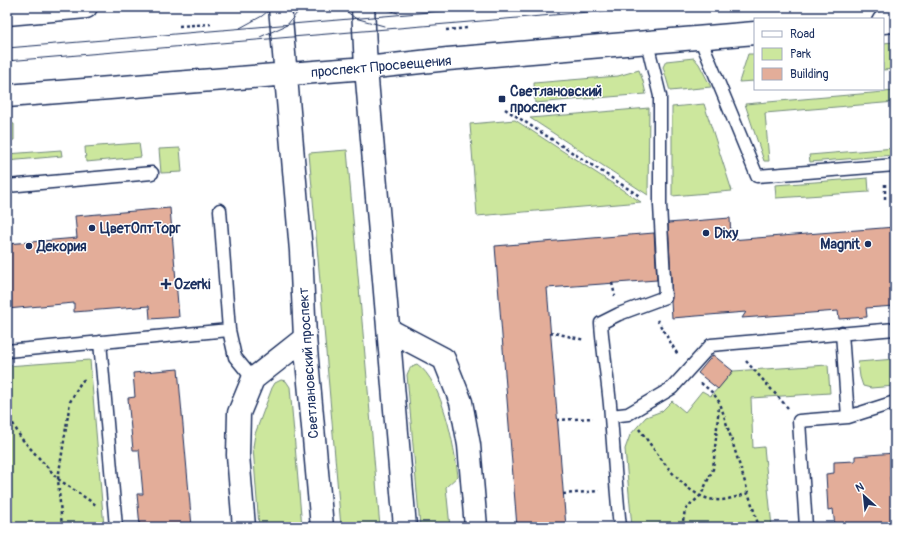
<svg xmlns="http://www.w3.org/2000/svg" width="902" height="534" font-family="Pangolin,sans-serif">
<rect width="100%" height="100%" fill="#fff"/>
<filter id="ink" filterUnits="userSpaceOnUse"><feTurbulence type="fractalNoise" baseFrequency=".025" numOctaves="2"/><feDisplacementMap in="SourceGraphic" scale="8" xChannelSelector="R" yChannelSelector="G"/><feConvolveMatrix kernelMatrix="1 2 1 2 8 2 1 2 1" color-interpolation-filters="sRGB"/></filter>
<g filter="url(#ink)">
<path fill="#cce79d" stroke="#748b7e" d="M 895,42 L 895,69 L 883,70 L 883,43 Z
M 748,54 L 755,54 L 755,81 L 739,82 Z
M 694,58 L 699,64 L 711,87 L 670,91 L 663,67 L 666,61 Z
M 639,70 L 643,81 L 646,94 L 535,103 L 534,83 L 618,76 Z
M 895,91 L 895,102 L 765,113 L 769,161 L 764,161 L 745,104 Z
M 704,104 L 732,191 L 672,196 L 672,107 Z
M 649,108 L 648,195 L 530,118 Z
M 515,120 L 641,202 L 477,216 L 470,124 Z
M 7,123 L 14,124 L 14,140 L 7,141 Z
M 139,143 L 141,157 L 86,162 L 85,147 Z
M 180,148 L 182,172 L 161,173 L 159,149 Z
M 895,148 L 895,155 L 810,162 L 809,155 Z
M 61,150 L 62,156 L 7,161 L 7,154 Z
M 347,150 L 380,527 L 341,527 L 309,153 Z
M 868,178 L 869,192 L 776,198 L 775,185 Z
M 895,359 L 895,386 L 871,388 L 863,386 L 860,377 L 858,362 Z
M 90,360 L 104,527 L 7,527 L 7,366 Z
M 417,364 C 443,382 454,446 458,476 L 446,487 L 450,527 L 420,527 L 407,375 C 409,369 411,366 417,364 Z
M 828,365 L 830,393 L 751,398 L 753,448 L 764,447 L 772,527 L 632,527 L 625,449 L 630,435 L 646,417 L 662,411 L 672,401 L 685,412 L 702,391 L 711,396 L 733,371 Z
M 281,380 L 286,381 L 290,387 L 302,527 L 259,527 L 253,447 L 255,434 L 272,388 L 275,383 Z"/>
<path fill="#e3ad99" stroke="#1b2f5e" d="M 170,208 L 179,317 L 150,319 L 149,306 L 74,312 L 74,303 L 7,309 L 7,244 L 77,238 L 75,216 Z
M 730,218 L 731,240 L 895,227 L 895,306 L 866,308 L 867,317 L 839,319 L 838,311 L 742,318 L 746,312 L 672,318 L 671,302 L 672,297 L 668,223 Z
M 654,233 L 657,280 L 547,288 L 566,527 L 517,527 L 495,246 Z
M 713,355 L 733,371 L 718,389 L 698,373 Z
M 178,369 L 192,527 L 140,527 L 137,494 L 143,494 L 139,450 L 133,450 L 128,398 L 135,397 L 133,373 Z
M 895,453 L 895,477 L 890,477 L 894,522 L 888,522 L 888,527 L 835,527 L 833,509 L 828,510 L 826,474 L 834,473 L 834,462 L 855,461 L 855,456 Z"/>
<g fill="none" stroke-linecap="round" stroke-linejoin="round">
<g stroke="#1b2f5e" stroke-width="15">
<path id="service" d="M 700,38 L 757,176 L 895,165
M 7,186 L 152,173
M 220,210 L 229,330
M 842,333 L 848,417
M 100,342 L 116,527
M 7,351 L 229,330 L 235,357 L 253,379
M 611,416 L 628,414 L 672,388 L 711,345 L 895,329
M 620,527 C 616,490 614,454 611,417 C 609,385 603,354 601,323 L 619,314 L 665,297 L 660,205 L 660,96 L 647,43
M 806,527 L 799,421 L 848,417 L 895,402"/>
</g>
<g stroke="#1b2f5e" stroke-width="25">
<path id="minor" d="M 389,330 L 444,359 L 461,402 L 469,445 L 476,527
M 244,527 L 238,455 L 239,413 L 253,379 L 305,338"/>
</g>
<g stroke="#1b2f5e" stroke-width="25">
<path id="secondary" d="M 280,7 L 301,251 L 305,338 L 322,527
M 363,7 L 366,68 L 405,527
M 7,14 L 86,7
M 883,22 L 895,21
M 7,96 L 366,68 L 448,59 L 755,33"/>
</g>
<path stroke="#1b2f5e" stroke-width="2.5" stroke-dasharray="3 3" stroke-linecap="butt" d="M 179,26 L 211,24
M 446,30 L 468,28
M 505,109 L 641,197
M 885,184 L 885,200
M 612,283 L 615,296
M 657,320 L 678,355
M 550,332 L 585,340
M 746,361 L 788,408
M 701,383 L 713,393 L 720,403 L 759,527
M 7,413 L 21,438 L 58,479 L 96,505
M 557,420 L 593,418
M 639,429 C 657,452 683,497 715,500 C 727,501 738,496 749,493
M 563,494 L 599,491
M 62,527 L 58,479 L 70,402 L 81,382 L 85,379
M 682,527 L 685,510 L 701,495 L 713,469 L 719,406"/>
<use href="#service" stroke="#fff" stroke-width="12"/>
<use href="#minor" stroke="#fff" stroke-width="22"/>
<use href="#secondary" stroke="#fff" stroke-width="22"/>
<path stroke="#1b2f5e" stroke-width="1" d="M 341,7 L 355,18 L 384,26
M 380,7 L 398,13
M 240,28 L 262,16 L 273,7
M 260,37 L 287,25 L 302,7
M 7,48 C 167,35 327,21 487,7
M 7,61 L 648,7"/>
</g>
</g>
<g fill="#1b2f5e" stroke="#fff" stroke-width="1.5">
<rect x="498" y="95" width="8" height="8" rx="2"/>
<circle cx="92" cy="228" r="4"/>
<circle cx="706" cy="233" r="4"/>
<circle cx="868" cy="244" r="4"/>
<circle cx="29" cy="246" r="4"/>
<path d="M164 278h4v4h4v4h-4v4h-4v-4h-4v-4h4z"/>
</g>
<g text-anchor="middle" stroke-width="3" stroke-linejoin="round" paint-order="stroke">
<g font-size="14" fill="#1b2f5e" stroke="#fff">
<text transform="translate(381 66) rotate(-5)" y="5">проспект Просвещения</text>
<text transform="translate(308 363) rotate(-94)" y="5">Светлановский проспект</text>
</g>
<g font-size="14" font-weight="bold" fill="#1b2f5e" stroke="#fff" text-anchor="start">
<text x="510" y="96">Светлановский<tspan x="510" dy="16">проспект</tspan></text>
<text x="100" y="233">ЦветОптТорг</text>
<text x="714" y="238">Dixy</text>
<text x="860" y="249" text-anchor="end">Magnit</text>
<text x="37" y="251">Декория</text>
<text x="174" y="289">Ozerki</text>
</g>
</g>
<rect width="902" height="534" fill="none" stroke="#fff" stroke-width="24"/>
<rect x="12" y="12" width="878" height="510" fill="none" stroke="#1b2f5e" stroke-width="1.5" filter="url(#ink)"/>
<rect x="754" y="18" width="130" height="72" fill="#ffffff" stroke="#a4acbf"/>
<rect x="762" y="31" width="20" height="6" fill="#ffffff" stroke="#a4acbf"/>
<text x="790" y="38" font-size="12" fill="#1b2f5e">Road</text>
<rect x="762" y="48" width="20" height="12" fill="#cce79d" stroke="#a4acbf"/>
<text x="790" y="58" font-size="12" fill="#1b2f5e">Park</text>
<rect x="762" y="68" width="20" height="12" fill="#e3ad99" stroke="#a4acbf"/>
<text x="790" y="78" font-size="12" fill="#1b2f5e">Building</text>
<g transform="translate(864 496) rotate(333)" stroke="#ffffff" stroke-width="3" paint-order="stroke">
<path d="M0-3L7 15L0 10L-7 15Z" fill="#1b2f5e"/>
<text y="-6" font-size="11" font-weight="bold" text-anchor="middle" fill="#1b2f5e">N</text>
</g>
</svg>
